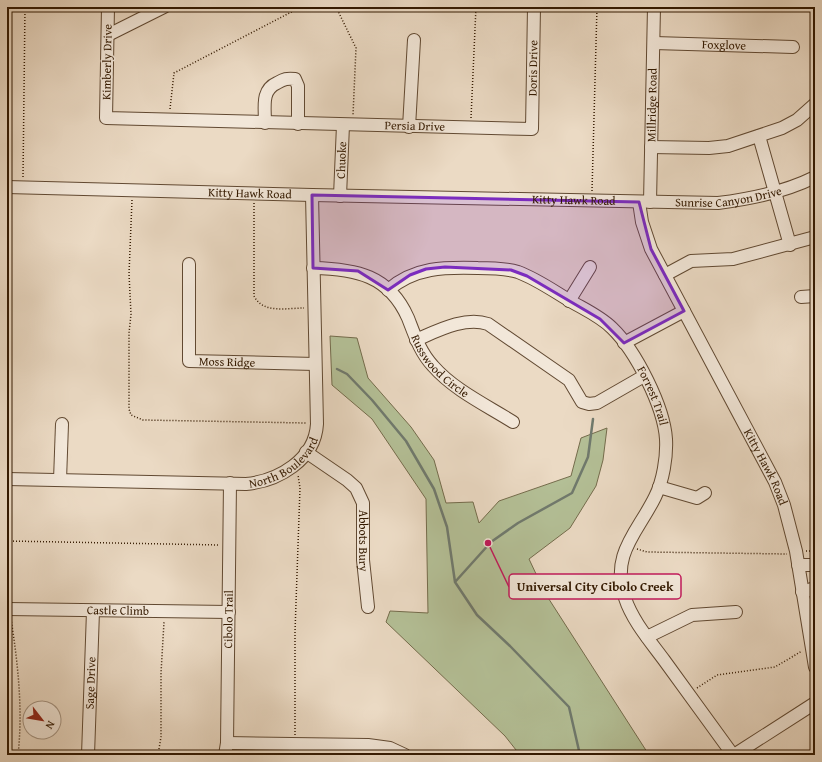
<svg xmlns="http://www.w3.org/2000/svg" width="822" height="762" font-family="'Gentium Book Plus',serif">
<rect width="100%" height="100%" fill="#ebdac4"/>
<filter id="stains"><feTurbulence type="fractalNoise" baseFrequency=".005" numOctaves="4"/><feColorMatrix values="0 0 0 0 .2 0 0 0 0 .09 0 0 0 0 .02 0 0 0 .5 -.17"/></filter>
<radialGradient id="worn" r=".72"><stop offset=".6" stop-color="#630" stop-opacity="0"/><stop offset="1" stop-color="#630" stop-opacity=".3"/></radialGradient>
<path fill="#b4c097" stroke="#746c4c" d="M 330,336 L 357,338 L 368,378 L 411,427 L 434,460 L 446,503 L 473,502 L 479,523 L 499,501 L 571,476 L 581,438 L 607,428 L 603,460 L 596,486 L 570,528 L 529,559 L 545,593 L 649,755 L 520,755 L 505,736 L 386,622 L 390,611 L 428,613 L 426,499 L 372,419 L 332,385 Z"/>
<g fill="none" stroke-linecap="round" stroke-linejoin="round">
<path stroke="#707a6e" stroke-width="2.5" d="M 337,369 L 347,374 L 372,400 L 406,441 L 434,489 L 447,527 L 455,582 L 477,615 L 510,646 L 569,707 L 580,755
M 455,582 L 491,542 L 518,523 L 572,493 L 588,457 L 593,419"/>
<g stroke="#614932" stroke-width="14">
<g id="minor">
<path id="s1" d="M 108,7 L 106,118 L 532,129 L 534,7"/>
<path d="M 108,35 L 164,7"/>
<path id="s2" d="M 654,43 L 793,47"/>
<path d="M 265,123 C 265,107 261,90 277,83 C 284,79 287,78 295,79 L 298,86 L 298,124"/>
<path d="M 409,127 L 414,40"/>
<path d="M 759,136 L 790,245"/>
<path d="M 651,147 L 709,148 L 728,146 L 782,128 L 797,120 L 815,104"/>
<path id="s3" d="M 7,187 L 312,195 L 718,203 C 751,199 785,192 815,177"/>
<path id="s4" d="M 340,196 L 343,125"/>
<path id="s5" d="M 639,202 L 642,222 L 651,249 L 775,482 L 784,505 L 796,551 L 815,667"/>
<path id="s6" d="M 650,202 L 654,7"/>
<path id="s7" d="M 189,264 L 189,361 L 315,364"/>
<path id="s8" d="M 313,268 C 356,269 389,275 408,318 C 415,336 420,352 433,366 C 454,390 486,405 513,422"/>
<path d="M 665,275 L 691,261 L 733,259 L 815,237"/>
<path id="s9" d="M 388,290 C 415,267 444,267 478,268 C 491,268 504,268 518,272 C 537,279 555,292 572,302 C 586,310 601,317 612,328 C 636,351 664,407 666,439 C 667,457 663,481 655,497 C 638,532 610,554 625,598 C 632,620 650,641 664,660 C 687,692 710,723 733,755"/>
<path d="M 801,297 L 815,296"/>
<path d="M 569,301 L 590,267"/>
<path d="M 416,340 C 437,331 465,316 488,324 L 569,380 L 582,402 L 589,404 L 597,403 L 644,376"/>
<path d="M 624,343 L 684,311"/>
<path id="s10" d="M 306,452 L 347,480 L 356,488 L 363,503 L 363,560 L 368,607"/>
<path id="s11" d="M 7,479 L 246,484 C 278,481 315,460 317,424 L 312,195"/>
<path d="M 60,480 L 62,424"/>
<path d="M 659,487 L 697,498 L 705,493"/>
<path d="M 798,565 L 815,565"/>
<path d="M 802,592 L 815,588"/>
<path id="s12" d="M 7,609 L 229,612"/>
<path d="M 647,637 L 692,615 L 736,612"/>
<path d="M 227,743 L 368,745 L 390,748 L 405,755"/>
<path id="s13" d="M 88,755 L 93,611"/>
<path id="s14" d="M 225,755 L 227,743 L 230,483"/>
<path d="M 734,755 L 815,703"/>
</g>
</g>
<path stroke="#331901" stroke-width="1.5" stroke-dasharray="1 2" stroke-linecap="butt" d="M 336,7 L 356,48 L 353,115
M 170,109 L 174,73 L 301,7
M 471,118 L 476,7
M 23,177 L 25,7
M 592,191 L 597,7
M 132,200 L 129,274 L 131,314 L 129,333 L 129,409 L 131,415 L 143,420 L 306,423
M 254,203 L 254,296 C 263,314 287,308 304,308
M 7,541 L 220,545
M 637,549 L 647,552 L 787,554
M 806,551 L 815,551
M 11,619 C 18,664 23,710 18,755
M 697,688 L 717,675 L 775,667 L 802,651
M 295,735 L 295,632 L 300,488 L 298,475
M 158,755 L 161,737 L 161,673 L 164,622"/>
<use href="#minor" stroke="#f2e7d9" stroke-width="12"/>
</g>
<path fill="#7b2cbf" fill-opacity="0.2" stroke="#7b2cbf" stroke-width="3" stroke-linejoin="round" d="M 312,195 L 639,202 L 651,249 L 684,311 L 624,343 L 600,319 L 527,276 L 511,270 L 445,267 L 426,269 L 410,275 L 388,290 L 358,271 L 313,268 Z"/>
<g text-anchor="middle" stroke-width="3" stroke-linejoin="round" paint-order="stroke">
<g font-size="12" fill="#331901" stroke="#f2e7d9">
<text dy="4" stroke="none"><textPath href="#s2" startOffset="70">Foxglove</textPath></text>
<text transform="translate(107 62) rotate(-89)" y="4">Kimberly Drive</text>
<text dy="4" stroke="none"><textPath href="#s1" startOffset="598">Doris Drive</textPath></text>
<text dy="4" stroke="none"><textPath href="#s6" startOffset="97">Millridge Road</textPath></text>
<text dy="4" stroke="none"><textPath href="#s1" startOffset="420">Persia Drive</textPath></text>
<text dy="4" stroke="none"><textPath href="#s4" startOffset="36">Chuoke</textPath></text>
<text dy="4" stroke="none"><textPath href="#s3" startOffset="243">Kitty Hawk Road</textPath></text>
<text dy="4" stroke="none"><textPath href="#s3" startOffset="722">Sunrise Canyon Drive</textPath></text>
<text dy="4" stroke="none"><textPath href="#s3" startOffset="567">Kitty Hawk Road</textPath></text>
<text dy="4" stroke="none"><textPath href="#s7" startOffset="135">Moss Ridge</textPath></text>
<text dy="4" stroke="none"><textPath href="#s8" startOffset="174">Russwood Circle</textPath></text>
<text dy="4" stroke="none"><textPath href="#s9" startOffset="325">Forrest Trail</textPath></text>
<text dy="4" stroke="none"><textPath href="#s11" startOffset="284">North Boulevard</textPath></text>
<text dy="4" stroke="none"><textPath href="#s5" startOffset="295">Kitty Hawk Road</textPath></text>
<text dy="4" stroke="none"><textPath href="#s10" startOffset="116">Abbots Bury</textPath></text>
<text dy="4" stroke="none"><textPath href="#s12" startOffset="111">Castle Climb</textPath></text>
<text dy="4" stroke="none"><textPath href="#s14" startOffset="136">Cibolo Trail</textPath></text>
<text dy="4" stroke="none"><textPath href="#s13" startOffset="72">Sage Drive</textPath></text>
</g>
</g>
<path fill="none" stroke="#c2185b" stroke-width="1.5" d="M488 543L509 587"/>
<circle fill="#c2185b" stroke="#f2e7d9" stroke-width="1.5" cx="488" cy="543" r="4"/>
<rect fill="#f2e7d9" stroke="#c2185b" stroke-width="1.5" x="509" y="574" width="172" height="25" rx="4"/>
<g font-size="13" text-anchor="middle" font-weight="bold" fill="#331901">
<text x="595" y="591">Universal City Cibolo Creek</text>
</g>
<rect width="822" height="762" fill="none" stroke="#ebdac4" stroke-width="24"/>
<rect x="8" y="8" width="806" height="746" fill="none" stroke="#331901" stroke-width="2"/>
<rect x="12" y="12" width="798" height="738" fill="none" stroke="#331901"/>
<g transform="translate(42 720) rotate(121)"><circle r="19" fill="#f2e7d9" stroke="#a69583"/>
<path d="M0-3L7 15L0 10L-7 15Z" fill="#8f2418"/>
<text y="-6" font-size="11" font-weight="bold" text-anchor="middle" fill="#331901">N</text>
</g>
<rect width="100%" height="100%" filter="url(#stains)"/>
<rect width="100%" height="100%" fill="url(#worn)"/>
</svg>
